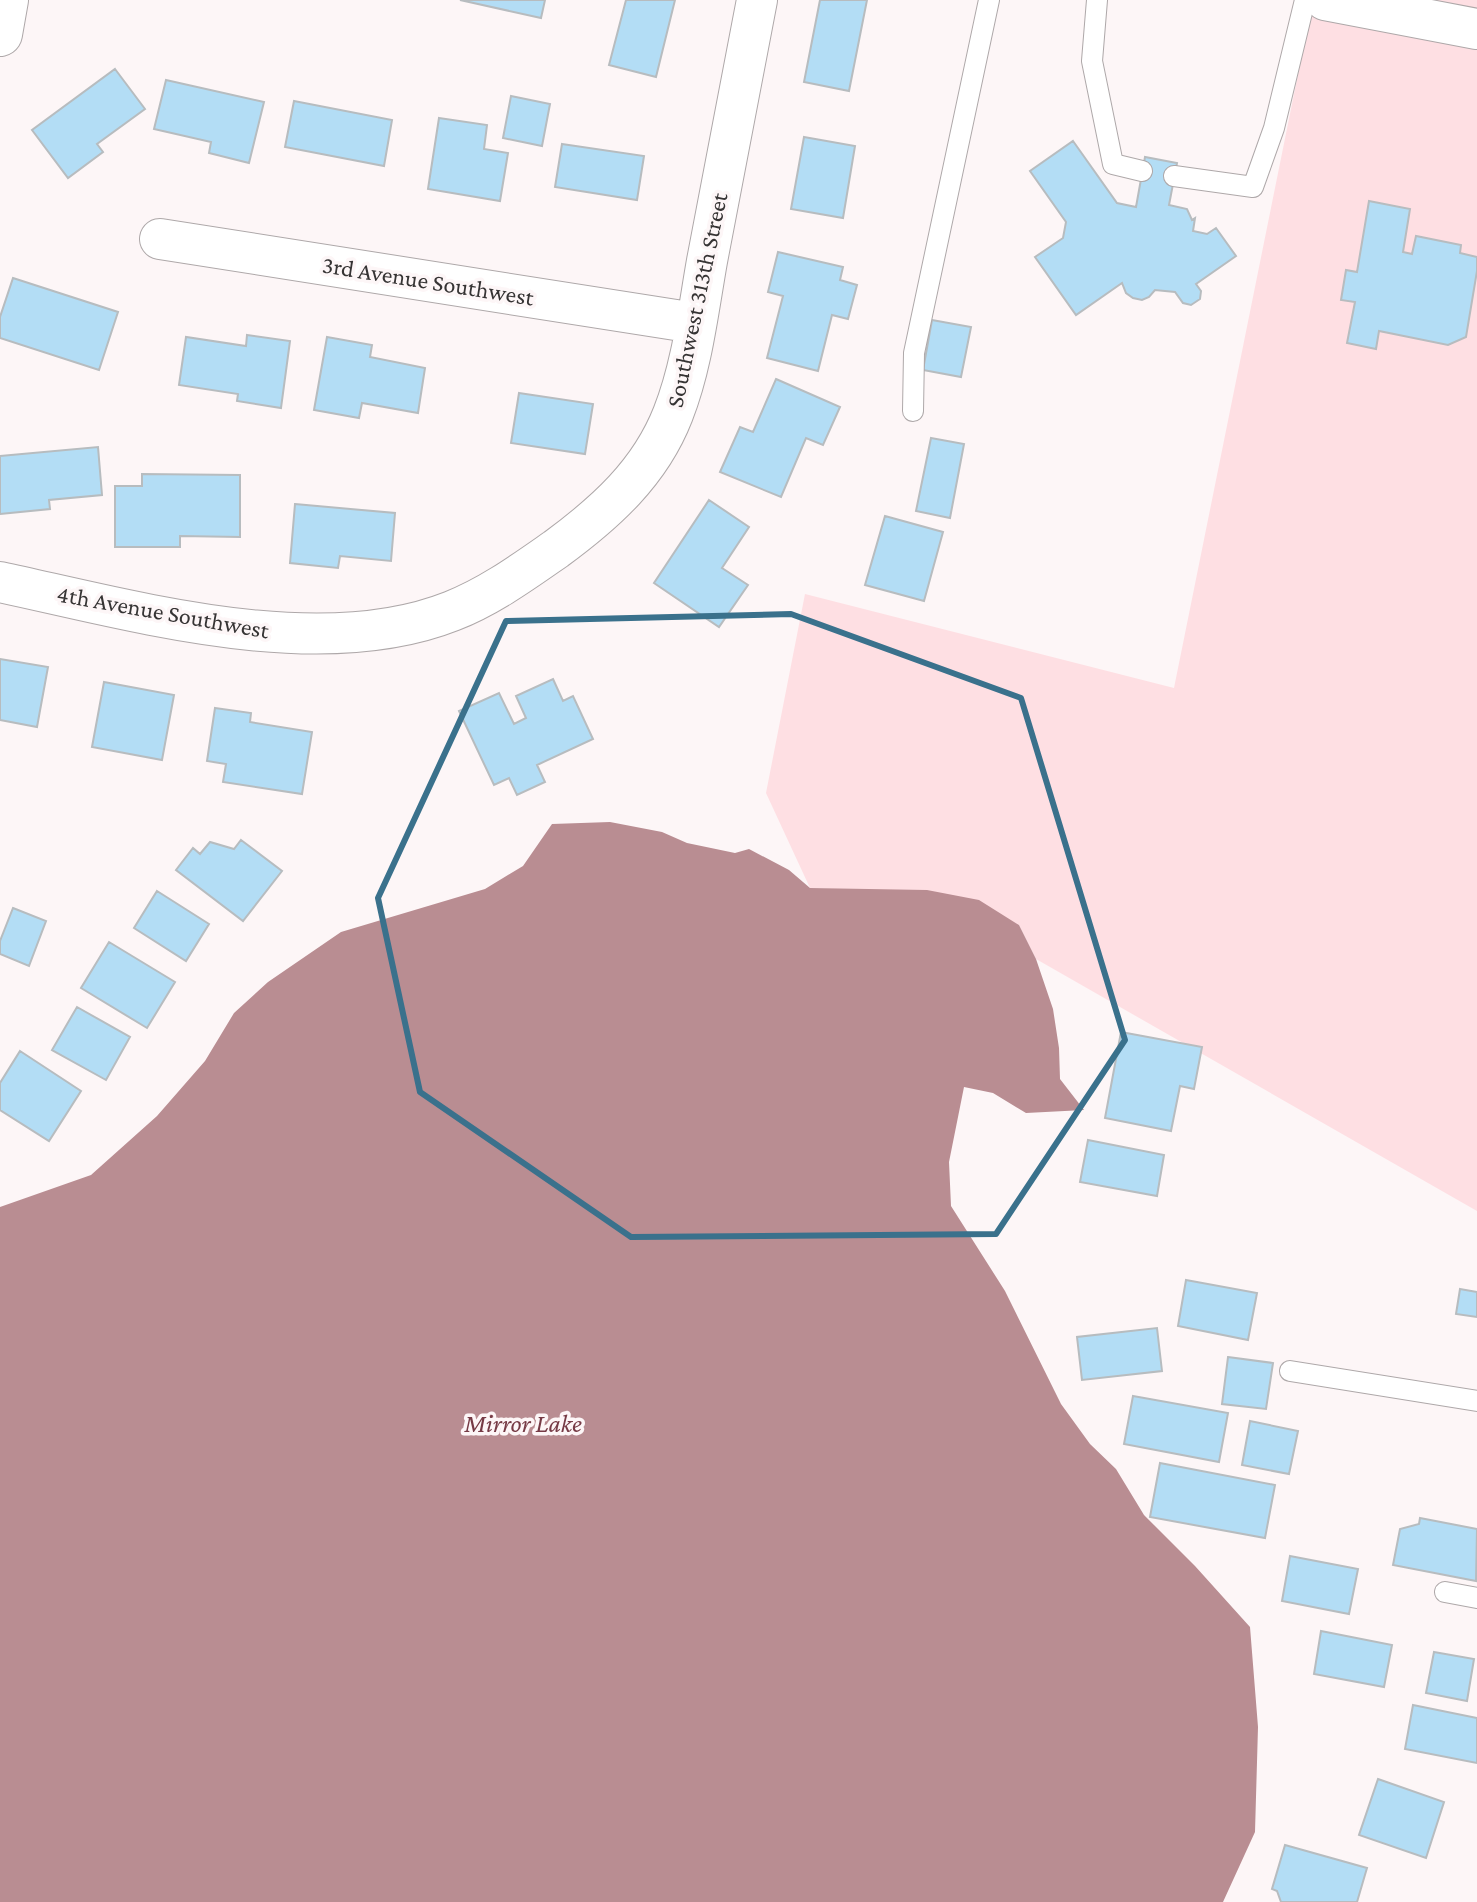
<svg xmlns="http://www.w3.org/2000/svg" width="1477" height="1902" font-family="'Crimson Pro',serif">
<rect width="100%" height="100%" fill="#fdf6f7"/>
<path fill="#fedfe3" d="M 1313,0 L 1477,0 L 1477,1211 L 1036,959 L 1019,925 L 856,890 L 810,888 L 766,793 L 805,594 L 1174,688 Z"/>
<path fill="#b98d92" d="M 610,822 L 662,832 L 687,843 L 735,853 L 749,849 L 789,870 L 810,888 L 927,890 L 979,900 L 1019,925 L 1036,959 L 1053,1009 L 1059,1048 L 1060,1079 L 1084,1110 L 1026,1113 L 993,1093 L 964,1087 L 949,1162 L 951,1206 L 1005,1291 L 1061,1404 L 1090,1444 L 1116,1469 L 1144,1515 L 1195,1566 L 1250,1627 L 1258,1727 L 1255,1832 L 1223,1902 L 0,1902 L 0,1207 L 91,1175 L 157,1116 L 205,1061 L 234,1013 L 268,982 L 341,932 L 485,889 L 523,866 L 552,824 Z"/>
<path fill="#b3ddf5" stroke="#b7bcbf" stroke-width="2" d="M 460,0 L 545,0 L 541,18 Z
M 626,0 L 675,0 L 656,77 L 609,65 Z
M 820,0 L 867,0 L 849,91 L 804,82 Z
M 115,69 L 145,109 L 97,144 L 103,152 L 68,178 L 32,130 Z
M 166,80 L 264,102 L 249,163 L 209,153 L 211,142 L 154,129 Z
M 511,96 L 550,104 L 542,146 L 503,138 Z
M 294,101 L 392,120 L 384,166 L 285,147 Z
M 439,118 L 487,125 L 484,149 L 508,153 L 500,201 L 428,189 Z
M 804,137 L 855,146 L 843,218 L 791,209 Z
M 1073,141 L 1117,203 L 1136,207 L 1145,157 L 1177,163 L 1169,205 L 1187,209 L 1192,220 L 1195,218 L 1193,231 L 1207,234 L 1216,228 L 1236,256 L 1196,284 L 1201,291 L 1200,299 L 1191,305 L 1183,303 L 1175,292 L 1155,290 L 1149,297 L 1142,300 L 1133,298 L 1126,293 L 1122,283 L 1076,315 L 1035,257 L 1063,238 L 1066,222 L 1030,171 Z
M 562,144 L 644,156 L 637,200 L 555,187 Z
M 1369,201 L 1410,209 L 1403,252 L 1412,254 L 1416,236 L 1461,245 L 1460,253 L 1477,257 L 1477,271 L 1466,337 L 1448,345 L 1379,331 L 1376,349 L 1347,343 L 1355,302 L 1341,300 L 1346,270 L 1357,272 Z
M 778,252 L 843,267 L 840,280 L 857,285 L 848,319 L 832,315 L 818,371 L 767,358 L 783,296 L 768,292 Z
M 13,278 L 118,312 L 99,370 L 0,338 L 0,317 Z
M 932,320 L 971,327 L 961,377 L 923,370 Z
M 247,335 L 290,341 L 281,408 L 237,401 L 238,394 L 179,385 L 186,337 L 246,346 Z
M 327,337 L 372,345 L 370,357 L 425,368 L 418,413 L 362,403 L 359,418 L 314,410 Z
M 776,379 L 840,407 L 823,445 L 806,438 L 781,497 L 720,472 L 740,427 L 753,432 Z
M 519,393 L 593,404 L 585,454 L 511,443 Z
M 931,438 L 964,444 L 950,518 L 916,511 Z
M 98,447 L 102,495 L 49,500 L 50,509 L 0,514 L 0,456 Z
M 142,474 L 240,475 L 240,537 L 180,536 L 180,547 L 115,547 L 115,486 L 142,486 Z
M 709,500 L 749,527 L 722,568 L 748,585 L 719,627 L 654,583 Z
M 295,504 L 395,513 L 391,561 L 340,556 L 338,568 L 290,563 Z
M 885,516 L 943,532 L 924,601 L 865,585 Z
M 0,659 L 48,667 L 37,727 L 0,720 Z
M 553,679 L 563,701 L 573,696 L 593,739 L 537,765 L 545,782 L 517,795 L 509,778 L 494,785 L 459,711 L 499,693 L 514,724 L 526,718 L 516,696 Z
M 104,682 L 174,695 L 162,760 L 92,747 Z
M 215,708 L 251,713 L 250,722 L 312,732 L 302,794 L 223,782 L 226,764 L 207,761 Z
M 241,840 L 282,871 L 243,921 L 176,870 L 193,848 L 200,854 L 210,842 L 234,849 Z
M 157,891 L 209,924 L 186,961 L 134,928 Z
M 13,908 L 46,921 L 29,966 L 0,954 L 0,941 Z
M 109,942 L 175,982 L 147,1028 L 81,988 Z
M 77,1007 L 130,1037 L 106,1080 L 52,1050 Z
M 1121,1032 L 1202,1047 L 1194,1089 L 1180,1086 L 1171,1131 L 1105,1118 Z
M 20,1051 L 81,1091 L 49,1141 L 0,1110 L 0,1083 Z
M 1088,1140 L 1164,1155 L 1157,1196 L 1080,1182 Z
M 1186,1280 L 1257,1293 L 1248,1340 L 1178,1326 Z
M 1460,1289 L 1477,1292 L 1477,1317 L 1456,1314 Z
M 1157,1328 L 1162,1371 L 1082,1380 L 1077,1337 Z
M 1228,1357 L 1273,1363 L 1266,1409 L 1222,1404 Z
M 1133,1396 L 1228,1413 L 1219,1462 L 1124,1444 Z
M 1250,1421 L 1298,1431 L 1289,1474 L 1242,1465 Z
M 1160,1463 L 1275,1485 L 1265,1538 L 1150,1517 Z
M 1420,1518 L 1477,1529 L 1476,1581 L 1393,1565 L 1400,1529 L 1419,1524 Z
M 1290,1556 L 1358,1569 L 1349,1614 L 1282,1601 Z
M 1321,1631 L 1392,1645 L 1384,1687 L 1314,1674 Z
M 1434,1652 L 1474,1659 L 1467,1701 L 1426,1693 Z
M 1413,1705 L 1477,1718 L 1477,1763 L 1405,1749 Z
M 1378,1779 L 1444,1802 L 1426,1858 L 1359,1835 Z
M 1285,1845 L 1367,1868 L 1357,1902 L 1281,1902 L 1277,1891 L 1272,1889 Z"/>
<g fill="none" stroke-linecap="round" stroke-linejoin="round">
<g stroke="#aea8a9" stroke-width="22">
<path id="lane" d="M 1097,0 L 1092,61 L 1113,164 L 1142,171
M 1174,176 L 1253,187 L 1274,128 L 1305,0
M 913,411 L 914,353 L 989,0
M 1290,1371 L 1477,1401
M 1445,1592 L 1477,1598"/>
</g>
<g stroke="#aea8a9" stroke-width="42">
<path id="street" d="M 1325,0 L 1477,29
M 160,239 L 695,323
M 0,582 C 135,611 319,664 452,611 C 490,596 523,572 556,549 C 605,513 650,473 673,414 C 692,366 698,312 707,261 C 724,174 740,87 757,0"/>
</g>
<g stroke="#aea8a9" stroke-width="46">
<path id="secondary" d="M 0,34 L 6,0"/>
</g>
<use href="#lane" stroke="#fff" stroke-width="20"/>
<use href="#street" stroke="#fff" stroke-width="40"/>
<use href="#secondary" stroke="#fff" stroke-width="44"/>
</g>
<path fill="none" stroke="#3a718c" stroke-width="6" stroke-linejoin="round" d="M 791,614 L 1021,698 L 1125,1040 L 996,1234 L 631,1237 L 420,1092 L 378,898 L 506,621 Z"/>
<g text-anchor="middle" stroke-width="7" stroke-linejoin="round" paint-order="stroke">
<g font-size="24" fill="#363434" stroke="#fdf6f7">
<text transform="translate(428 281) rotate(9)" y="8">3rd Avenue Southwest</text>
<text transform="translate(697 300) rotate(-78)" y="8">Southwest 313th Street</text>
<text transform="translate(163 612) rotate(10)" y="8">4th Avenue Southwest</text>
</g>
<g font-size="26" font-style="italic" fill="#763a45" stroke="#fdf6f7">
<text x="523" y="1432">Mirror Lake</text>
</g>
</g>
</svg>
